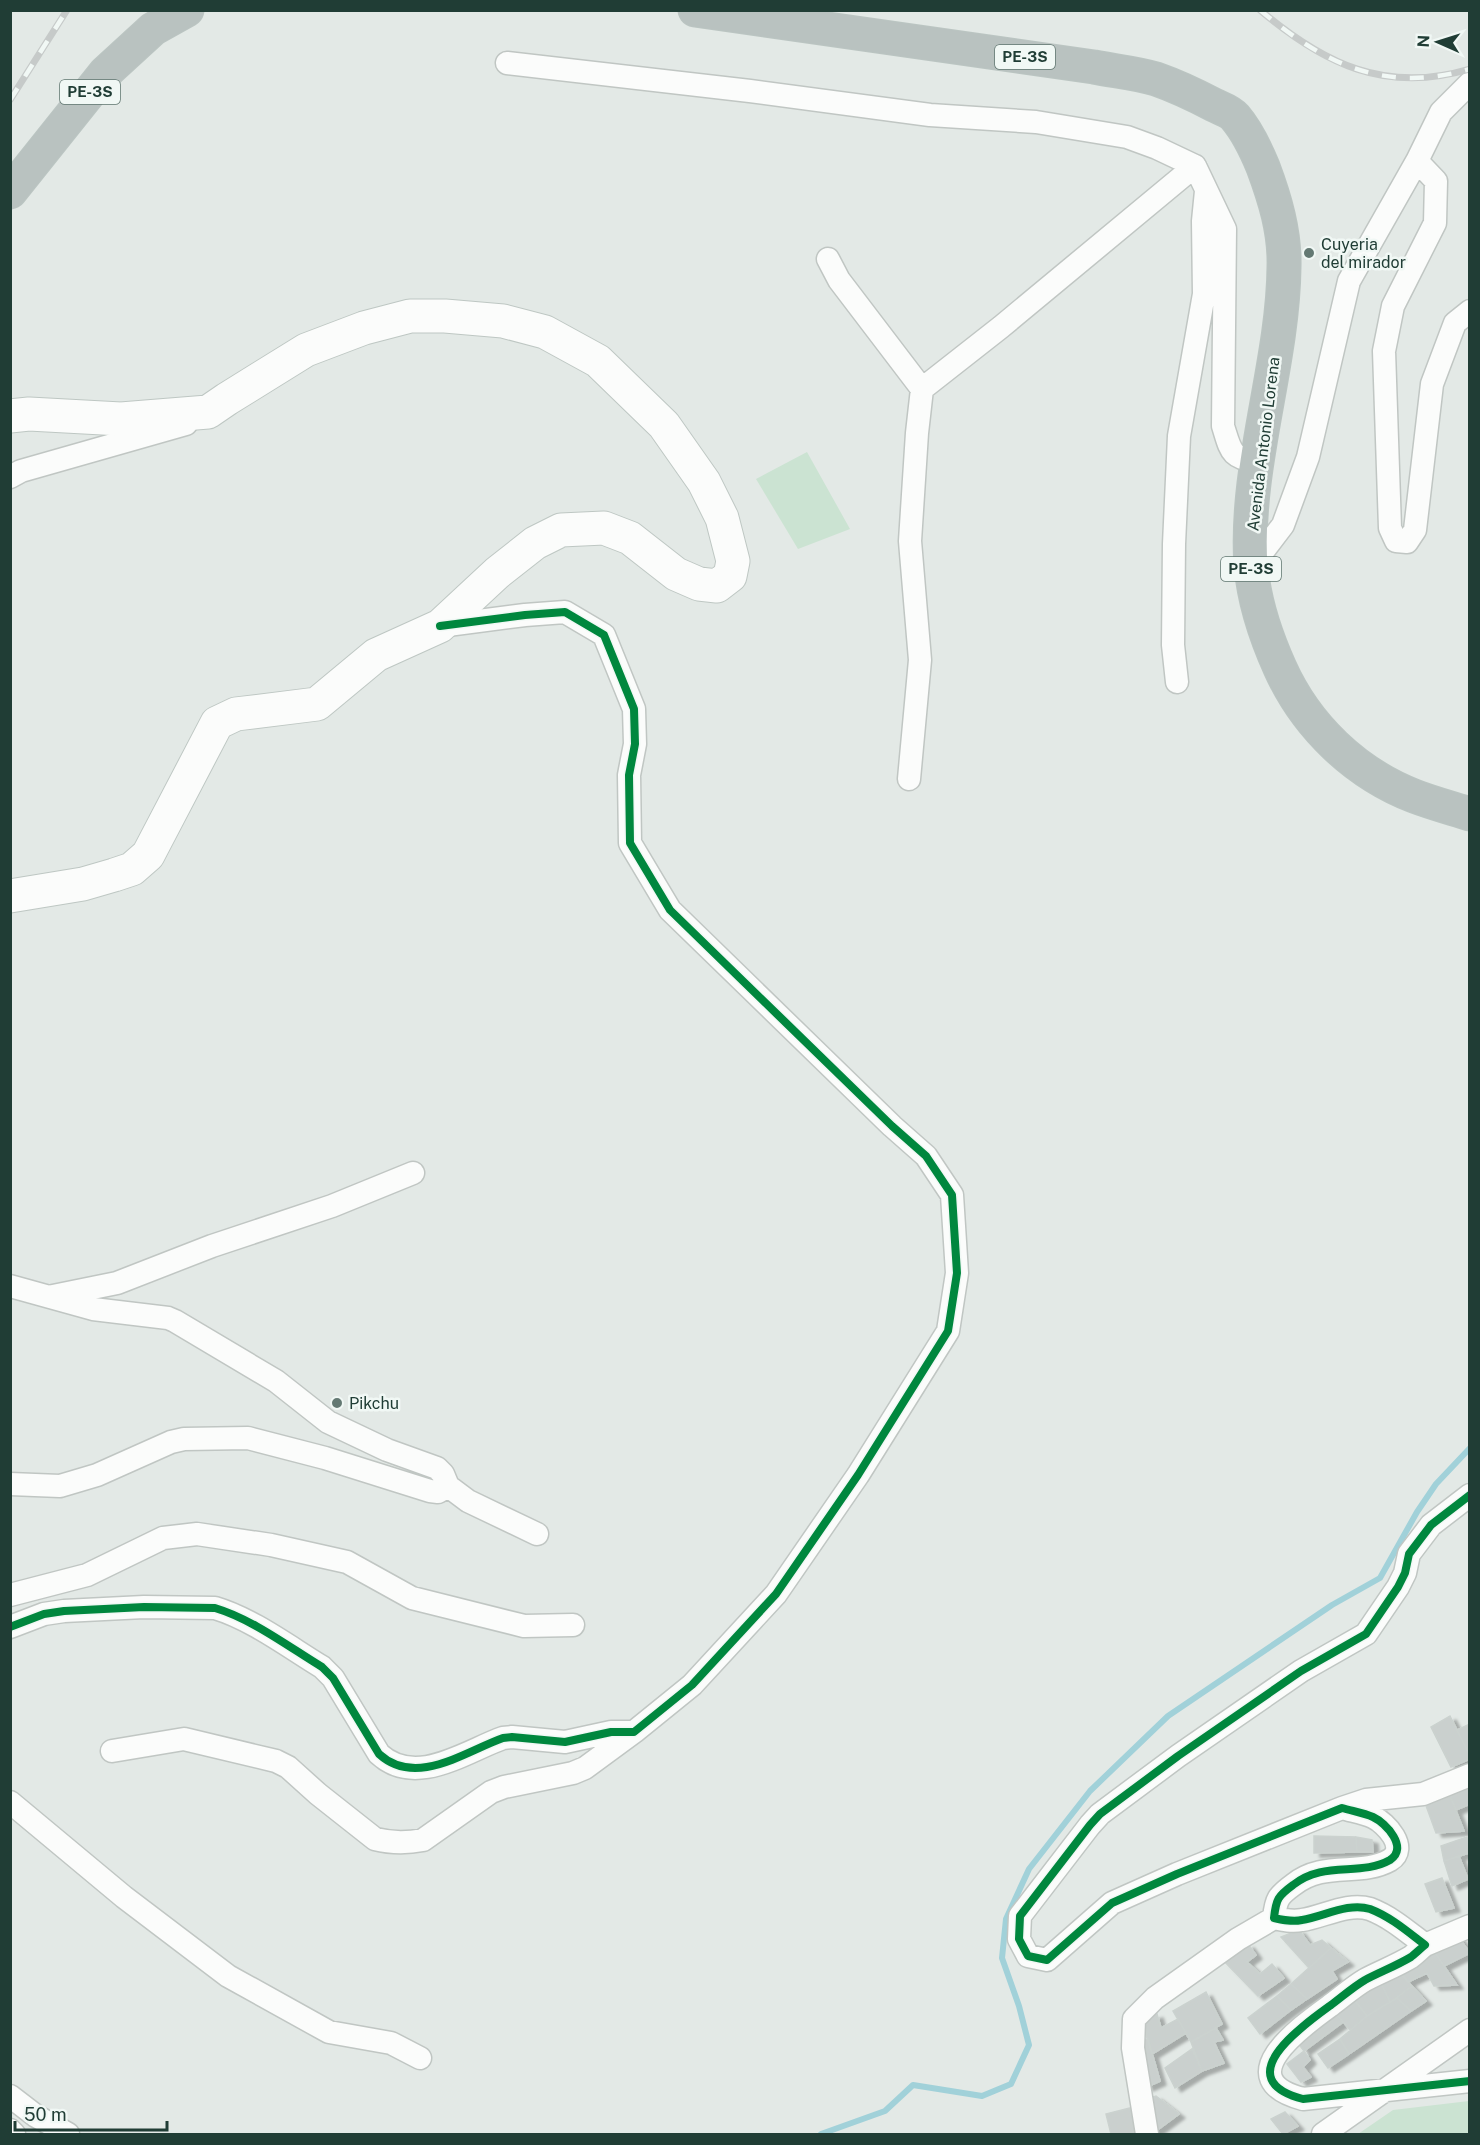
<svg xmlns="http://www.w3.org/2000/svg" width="1480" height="2145" font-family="'Public Sans',sans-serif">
<defs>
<filter id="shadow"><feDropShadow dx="6" dy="4" stdDeviation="1.5" flood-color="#0004"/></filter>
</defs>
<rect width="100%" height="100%" fill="#e3e9e6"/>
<path fill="#cbe3d2" d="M 807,452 L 850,529 L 798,549 L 756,479 Z
M 1469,2101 L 1469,2134 L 1358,2134 L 1393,2110 Z"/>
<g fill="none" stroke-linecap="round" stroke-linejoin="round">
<path stroke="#a1d1d9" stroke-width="6" d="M 821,2134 L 885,2111 L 913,2085 L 982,2096 L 1011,2084 L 1029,2045 L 1019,2006 L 1002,1958 L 1006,1919 L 1029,1869 L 1090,1791 L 1168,1716 L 1332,1605 L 1380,1578 L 1417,1512 L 1436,1484 L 1470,1448"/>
</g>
<path fill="#cad0ce" stroke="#cbd2cf" stroke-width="1.5" filter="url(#shadow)" d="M 1450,1716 L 1470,1756 L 1470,1759 L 1451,1767 L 1431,1727 Z
M 1470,1724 L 1470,1756 L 1457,1730 Z
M 1470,1785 L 1470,1804 L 1456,1810 L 1449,1793 Z
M 1449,1793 L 1464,1831 L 1436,1833 L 1425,1803 Z
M 1314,1836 L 1356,1837 L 1357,1852 L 1314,1853 Z
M 1356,1837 L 1372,1840 L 1373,1852 L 1357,1852 Z
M 1467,1837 L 1469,1853 L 1444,1861 L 1441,1846 Z
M 1459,1856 L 1468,1879 L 1452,1886 L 1444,1861 Z
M 1442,1878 L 1454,1908 L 1436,1912 L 1425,1884 Z
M 1299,1930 L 1310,1945 L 1322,1940 L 1331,1948 L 1309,1968 L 1281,1937 Z
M 1457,1935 L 1470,1953 L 1444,1966 L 1434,1951 Z
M 1248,1944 L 1256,1955 L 1247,1962 L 1260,1974 L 1272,1964 L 1284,1978 L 1258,1996 L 1224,1961 Z
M 1331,1948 L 1348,1962 L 1332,1971 L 1337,1979 L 1307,1999 L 1291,1984 Z
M 1434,1951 L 1444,1966 L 1457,1985 L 1434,1986 L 1427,1973 L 1408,1982 L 1399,1971 Z
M 1399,1971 L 1412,1986 L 1390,2002 L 1381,1983 Z
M 1381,1983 L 1390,2002 L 1367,2016 L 1352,1997 Z
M 1291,1984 L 1307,1999 L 1291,2010 L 1277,1996 Z
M 1412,1986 L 1426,2001 L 1411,2011 L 1397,1998 Z
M 1206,1992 L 1222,2024 L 1191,2042 L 1173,2011 Z
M 1277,1996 L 1291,2010 L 1260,2034 L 1248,2018 Z
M 1352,1997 L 1367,2016 L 1350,2030 L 1333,2010 Z
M 1397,1998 L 1411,2011 L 1349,2054 L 1340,2039 L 1367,2016 Z
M 1333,2010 L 1343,2022 L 1304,2051 L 1294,2038 Z
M 1157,2014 L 1161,2028 L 1178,2019 L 1186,2033 L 1152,2054 L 1141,2019 Z
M 1216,2028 L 1223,2040 L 1214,2042 L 1224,2063 L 1202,2071 L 1191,2042 Z
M 1148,2039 L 1160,2081 L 1147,2087 L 1135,2041 Z
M 1340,2039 L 1349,2054 L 1328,2068 L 1318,2054 Z
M 1192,2049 L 1202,2071 L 1175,2088 L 1165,2068 Z
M 1304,2051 L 1310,2060 L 1303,2067 L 1311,2077 L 1301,2082 L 1287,2064 Z
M 1156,2096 L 1179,2114 L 1152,2134 L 1143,2100 Z
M 1130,2108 L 1136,2134 L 1111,2134 L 1106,2114 Z
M 1285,2112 L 1298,2126 L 1283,2134 L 1271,2119 Z"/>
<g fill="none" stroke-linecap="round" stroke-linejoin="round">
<g stroke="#c0c6c3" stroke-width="25">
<path id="street" d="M 507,63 L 750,91 L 930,115 L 1036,122 L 1127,137 L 1157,148 L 1195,166 L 1225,229 L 1223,426 C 1231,451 1230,458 1258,462
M 1417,161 L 1441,112 L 1470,83
M 828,259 L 839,280 L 922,389 L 917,433 L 910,541 L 920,660 L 909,779
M 922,389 L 1001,327 L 1195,166
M 10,477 L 21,471 L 186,424
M 1251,567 L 1283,525 L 1308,457 L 1349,281 L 1417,161 L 1436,181 L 1435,223 L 1393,306 L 1384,351 L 1390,528 L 1396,541 L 1407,542 L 1415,530 L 1432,384 L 1455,323 L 1470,311
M 1177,682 L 1173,645 L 1174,544 L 1179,436 L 1204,294 L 1203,221 L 1206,191
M 10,1286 L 93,1309 L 168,1318 L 175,1321 L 276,1381 L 328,1422 L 387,1450 L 437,1468 L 443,1474 L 448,1486 L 438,1492 L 430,1491 L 325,1458 L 248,1438 L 184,1439 L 171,1442 L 97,1475 L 60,1486 L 10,1484
M 53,1296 L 117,1283 L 212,1246 L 332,1206 L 413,1173
M 448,1486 L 468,1501 L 537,1534
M 1470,1495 L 1431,1525 L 1409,1554 L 1405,1573 L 1398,1587 L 1366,1634 L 1301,1671 L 1178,1756 L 1100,1814 L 1090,1825 L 1020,1916 L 1019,1939 L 1028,1956 L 1047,1960 L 1112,1903 L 1177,1874 L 1342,1808 C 1352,1811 1364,1813 1373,1817 C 1386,1823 1409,1848 1390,1860 C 1360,1877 1324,1860 1293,1885 C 1278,1896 1276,1899 1274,1918 C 1283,1920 1292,1922 1302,1920 C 1323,1917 1348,1902 1370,1909 C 1391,1917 1408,1932 1425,1945 C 1420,1949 1416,1953 1411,1957 C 1396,1966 1380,1972 1365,1980 C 1353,1987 1342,1997 1331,2005 C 1302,2026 1227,2079 1303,2099 L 1470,2081
M 10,1595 L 87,1575 L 163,1538 L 197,1534 L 271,1545 L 347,1562 L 412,1598 L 524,1626 L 573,1625
M 10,1627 L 44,1614 L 64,1611 L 144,1607 L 215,1608 C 252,1619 289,1647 322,1667 L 333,1678 L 379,1754 C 416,1788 466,1751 503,1738 L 512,1737 L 565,1742 L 611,1732 L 634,1732 L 692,1685 L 776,1594 L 858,1475 L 948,1331 L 957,1273 L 952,1195 L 926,1156 L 892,1126 L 670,910 L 630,843 L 629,775 L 635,744 L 634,709 L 604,635 L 565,612 L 525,615 L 440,626
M 112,1751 L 184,1739 L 276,1761 L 288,1767 L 318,1794 L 375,1839 C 391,1843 407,1843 423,1840 L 491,1792 L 504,1787 L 573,1773 L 585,1768 L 634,1732
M 10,1802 L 124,1897 L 228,1976 L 329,2032 L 391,2043 L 420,2058
M 1342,1808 L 1366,1800 L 1423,1794 L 1470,1775
M 1425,1945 L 1470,1926
M 10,2096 L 36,2116 L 68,2134
M 10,2130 L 14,2134
M 1147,2134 L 1133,2048 L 1134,2019 L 1155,1998 L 1238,1939 L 1274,1918
M 1323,2134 L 1470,2030"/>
</g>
<g stroke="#bec7c3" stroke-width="35">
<path id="secondary" d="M 10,416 L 29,414 L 121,419 L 208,412 L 227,399 L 306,350 L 364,328 L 410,316 L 445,316 L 503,321 L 545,332 L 598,361 L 664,425 L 704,482 L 722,518 L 733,561 L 730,576 L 717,586 L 699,584 L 676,574 L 630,538 L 604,528 L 561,530 L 535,543 L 497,573 L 440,626 L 376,655 L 317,704 L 236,714 L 217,723 L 148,855 L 132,869 L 114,875 L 83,884 L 10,896"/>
</g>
<g stroke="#bbc5c2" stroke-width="35">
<path id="highway" d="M 695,10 L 1094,67 C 1114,71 1136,73 1156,79 C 1176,86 1195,95 1214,105 C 1220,108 1230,111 1235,117 C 1247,131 1256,150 1263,167 C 1275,199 1285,232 1284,267 C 1283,365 1244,468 1251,566 C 1254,601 1266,637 1280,668 C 1306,726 1355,773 1414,796 C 1432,803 1451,808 1470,814
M 10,192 L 105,73 L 153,29 L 187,10"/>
</g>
<use href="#street" stroke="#fbfcfb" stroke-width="22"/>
<use href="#secondary" stroke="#fbfcfb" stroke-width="33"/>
<use href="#highway" stroke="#b9c2c0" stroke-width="33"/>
<g stroke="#c6cac9" stroke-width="7">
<path id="rail" d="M 1260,10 C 1324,64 1385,94 1470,69
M 10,100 L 67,10"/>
</g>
<use href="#rail" stroke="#f1f8f5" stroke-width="4.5" stroke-dasharray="14" stroke-linecap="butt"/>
<g stroke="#f1f8f5" stroke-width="11">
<path id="cycleway" d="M 1470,1495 L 1431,1525 L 1409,1554 L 1405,1573 L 1398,1587 L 1366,1634 L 1301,1671 L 1178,1756 L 1100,1814 L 1090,1825 L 1020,1916 L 1019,1939 L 1028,1956 L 1047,1960 L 1112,1903 L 1177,1874 L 1342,1808 C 1352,1811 1364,1813 1373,1817 C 1386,1823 1409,1848 1390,1860 C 1360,1877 1324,1860 1293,1885 C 1278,1896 1276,1899 1274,1918 C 1283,1920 1292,1922 1302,1920 C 1323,1917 1348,1902 1370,1909 C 1391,1917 1408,1932 1425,1945 C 1420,1949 1416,1953 1411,1957 C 1396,1966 1380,1972 1365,1980 C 1353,1987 1342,1997 1331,2005 C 1302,2026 1227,2079 1303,2099 L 1470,2081
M 10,1627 L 44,1614 L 64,1611 L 144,1607 L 215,1608 C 252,1619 289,1647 322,1667 L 333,1678 L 379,1754 C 416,1788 466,1751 503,1738 L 512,1737 L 565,1742 L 611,1732 L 634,1732 L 692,1685 L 776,1594 L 858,1475 L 948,1331 L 957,1273 L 952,1195 L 926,1156 L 892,1126 L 670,910 L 630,843 L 629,775 L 635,744 L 634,709 L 604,635 L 565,612 L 525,615 L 440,626"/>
</g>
<use href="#cycleway" stroke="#00873e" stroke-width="8"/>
</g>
<g fill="#647973" stroke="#f1f8f5" stroke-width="2">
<circle cx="1309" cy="253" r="6"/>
<circle cx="337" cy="1403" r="6"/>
</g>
<g text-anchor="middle" stroke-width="5" stroke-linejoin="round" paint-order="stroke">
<g fill="#f1f8f5" stroke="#5f756f" stroke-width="1.5">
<rect x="995" y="45" width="60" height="24" rx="4.5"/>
<rect x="60" y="80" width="60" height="24" rx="4.5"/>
<rect x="1221" y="557" width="60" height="24" rx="4.5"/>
</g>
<g font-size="15" font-weight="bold" fill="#203d35">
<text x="1025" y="62">PE-3S</text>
<text x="90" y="97">PE-3S</text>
<text x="1251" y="574">PE-3S</text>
</g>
<g font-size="16" fill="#203d35" stroke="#f1f8f5" text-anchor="start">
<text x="1321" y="250">Cuyeria<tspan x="1321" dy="18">del mirador</tspan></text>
<text x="349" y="1409">Pikchu</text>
</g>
<g font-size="16" fill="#203d35" stroke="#f1f8f5">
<text transform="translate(1263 444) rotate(-83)" y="6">Avenida Antonio Lorena</text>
</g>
</g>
<rect width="1480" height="2145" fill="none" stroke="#203d35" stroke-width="24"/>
<g transform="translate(1438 42) rotate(273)" stroke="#f1f8f5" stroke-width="4.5" paint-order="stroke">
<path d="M0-4.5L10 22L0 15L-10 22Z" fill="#203d35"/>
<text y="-9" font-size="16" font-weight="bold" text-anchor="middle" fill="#203d35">N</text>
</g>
<path d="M15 2121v9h152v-9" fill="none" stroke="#203d35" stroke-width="3"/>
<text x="24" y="2121" font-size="18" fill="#203d35" stroke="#f1f8f5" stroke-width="4.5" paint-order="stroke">50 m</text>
</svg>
